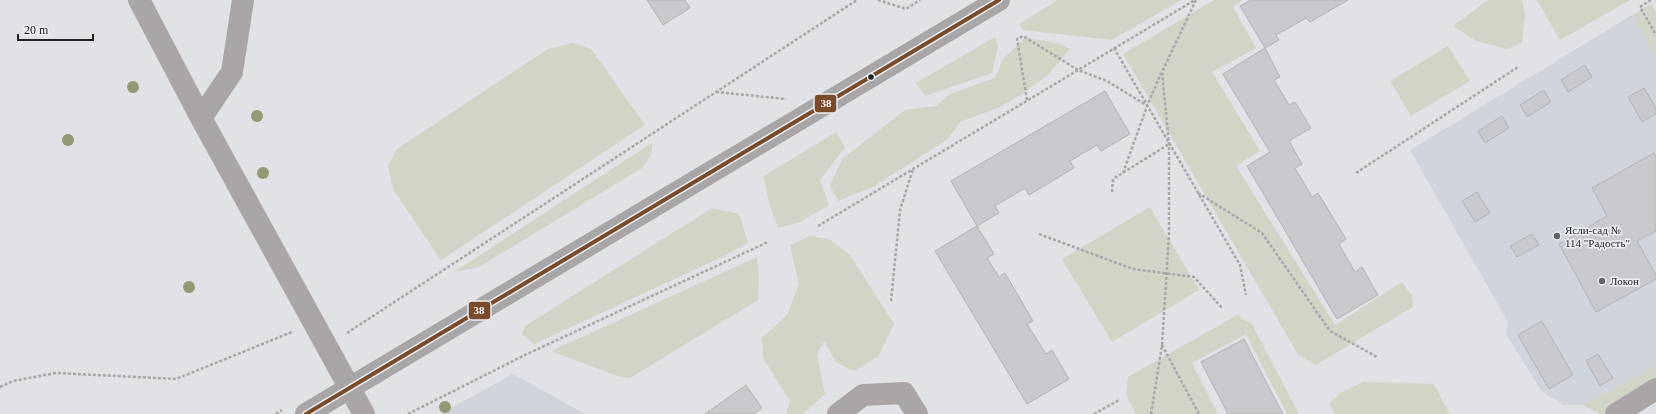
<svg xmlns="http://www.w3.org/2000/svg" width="1656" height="414" font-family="Georgia,serif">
<rect width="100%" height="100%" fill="#e0e2e5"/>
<path fill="#d0d5db" d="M 1632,15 L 1656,58 L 1656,365 L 1583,405 L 1564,405 L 1542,392 L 1506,334 L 1508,322 L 1410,150 Z
M 513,374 L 585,414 L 440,414 Z"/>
<path fill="#d1d5c5" d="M 1058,0 L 1181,0 L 1112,40 L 1023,30 L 1019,24 Z
M 1214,0 L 1243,0 L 1233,7 L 1256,48 L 1212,72 L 1260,151 L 1236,166 L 1335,325 L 1402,282 L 1412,296 L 1413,307 L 1316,365 L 1299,356 L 1123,54 Z
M 1488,0 L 1522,0 L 1525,15 L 1522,43 L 1507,49 L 1476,41 L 1453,26 Z
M 1537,0 L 1630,0 L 1560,40 Z
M 1651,4 L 1656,13 L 1656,58 L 1632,15 Z
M 995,37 L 998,46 L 992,73 L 925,96 L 916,83 Z
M 1025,38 L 1058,43 L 1070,49 L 1048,75 L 1019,96 L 1000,107 L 960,122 L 948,139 L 873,187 L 838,201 L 830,186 L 842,159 L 905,110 L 936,106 L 950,94 L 995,78 L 1003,59 Z
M 573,43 L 591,49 L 645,125 L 441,260 L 393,189 L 388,166 L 397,149 L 548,49 Z
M 1448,46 L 1470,81 L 1411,116 L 1390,81 Z
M 836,132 L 845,147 L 820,180 L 829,205 L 800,222 L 778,228 L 768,200 L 764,176 Z
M 652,143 L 652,154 L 642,168 L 479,267 L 454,272 Z
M 1150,207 L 1199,290 L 1112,342 L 1062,259 Z
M 712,208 L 739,214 L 748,243 L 722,257 L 534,344 L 522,334 L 525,326 Z
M 810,236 L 829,239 L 850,255 L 894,324 L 878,357 L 853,371 L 836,362 L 824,341 L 817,355 L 825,394 L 803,414 L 786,414 L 790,401 L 763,358 L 762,338 L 787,315 L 799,284 L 790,245 Z
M 757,257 L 759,279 L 758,300 L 630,378 L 617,376 L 551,351 Z
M 1237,315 L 1252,324 L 1299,414 L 1287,414 L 1246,334 L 1192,363 L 1218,414 L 1136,414 L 1126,395 L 1128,377 Z
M 1656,365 L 1656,383 L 1603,414 L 1600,414 L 1583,405 Z
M 1363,382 L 1434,384 L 1450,414 L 1335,414 L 1329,404 L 1340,393 Z"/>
<path fill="#c8c9cc" stroke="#b2b3b5" d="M 647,0 L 685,0 L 690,8 L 663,25 Z
M 1251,0 L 1348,0 L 1310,22 L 1306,18 L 1294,25 L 1276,35 L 1279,40 L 1265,48 L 1240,6 Z
M 1265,48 L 1280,77 L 1274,80 L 1289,105 L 1295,102 L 1311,128 L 1289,141 L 1302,164 L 1295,168 L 1312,197 L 1318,193 L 1346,239 L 1339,244 L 1355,272 L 1362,267 L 1378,295 L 1337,319 L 1247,166 L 1270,152 L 1223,74 Z
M 1585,65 L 1592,77 L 1568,92 L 1561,80 Z
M 1644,88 L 1656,108 L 1656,114 L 1642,122 L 1628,97 Z
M 1544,90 L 1551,102 L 1527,117 L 1520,105 Z
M 1105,91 L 1130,134 L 1101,151 L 1097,145 L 1070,161 L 1074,168 L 1029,195 L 1025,188 L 995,206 L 999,213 L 977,226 L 951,181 Z
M 1502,116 L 1509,128 L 1485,143 L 1478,131 Z
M 1654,153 L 1656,157 L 1656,231 L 1637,241 L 1656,275 L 1656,279 L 1596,312 L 1559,244 L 1607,216 L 1592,188 Z
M 1477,192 L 1490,213 L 1475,222 L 1462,201 Z
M 977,226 L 994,254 L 987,258 L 999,277 L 1005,273 L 1033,321 L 1027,324 L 1046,354 L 1052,350 L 1069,379 L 1027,404 L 935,251 Z
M 1532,234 L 1539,245 L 1517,257 L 1510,246 Z
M 1542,321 L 1573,375 L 1549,389 L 1518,335 Z
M 1244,339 L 1262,374 L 1283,414 L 1228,414 L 1201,362 Z
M 1598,354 L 1613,378 L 1600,386 L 1586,361 Z
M 746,385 L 762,408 L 754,414 L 705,414 Z"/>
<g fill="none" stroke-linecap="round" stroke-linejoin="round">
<path stroke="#a9a6a9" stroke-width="2.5" stroke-dasharray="3 2" stroke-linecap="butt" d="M 878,0 L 906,9 L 920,0
M 1651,0 L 1640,7 L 1656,35
M 1114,48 L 1240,265 L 1246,295
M 716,92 L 786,99
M 1027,100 L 1017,39 L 1023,36 L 1078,70 L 1107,81 L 1146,105
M 1123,173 L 1147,106 L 1161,73
M 1356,173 L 1518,67
M 1112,192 L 1113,179 L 1169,144
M 1198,193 L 1262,233 L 1330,331 L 1377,357
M 818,226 L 1195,0
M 1039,234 L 1133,269 L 1194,277 L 1223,309
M 891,301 L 900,210 L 913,169
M 347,333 L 857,0
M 1162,345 L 1199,414
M 0,387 L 13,381 L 56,373 L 176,379 L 292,332
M 276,414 L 282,410
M 408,414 L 527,354 L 768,242
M 1094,414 L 1119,400
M 1151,414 L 1162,345 L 1169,235 L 1169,144 L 1162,72 L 1196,0"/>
<path stroke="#aaa6a8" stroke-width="22" d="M 139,0 L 201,118 L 364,414
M 201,118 L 232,72 L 243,0
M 838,414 L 863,395 L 904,393 L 917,414
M 1616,414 L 1656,389"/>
<path stroke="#a9a6a8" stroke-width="22" d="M 306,414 L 999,0"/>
<g stroke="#eceff4" stroke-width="7">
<path id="bus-1" d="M 306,414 L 999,0"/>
</g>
<use href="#bus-1" stroke="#7a4b2a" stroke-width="4"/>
</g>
<g fill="#949975">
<circle cx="133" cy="87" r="6"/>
<circle cx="257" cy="116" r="6"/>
<circle cx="68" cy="140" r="6"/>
<circle cx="263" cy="173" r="6"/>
<circle cx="189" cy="287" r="6"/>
<circle cx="445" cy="407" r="6"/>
</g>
<circle fill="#212223" stroke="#eceff4" stroke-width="1.5" cx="871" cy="77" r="3.5"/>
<g fill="#646567" stroke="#eceff4" stroke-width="1.5">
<circle cx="1557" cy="236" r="4"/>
<circle cx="1602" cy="281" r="4"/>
</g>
<g text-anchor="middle" stroke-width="3" stroke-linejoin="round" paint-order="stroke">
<g font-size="11" fill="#212223" stroke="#eceff4" text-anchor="start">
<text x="1565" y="234">Ясли-сад №<tspan x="1565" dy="13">114 "Радость"</tspan></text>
<text x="1610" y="285">Локон</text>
</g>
</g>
<g stroke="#eceff4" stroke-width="1.5">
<rect x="814" y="94" width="23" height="19" rx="4" fill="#7a4b2a"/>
<rect x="468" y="301" width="23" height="19" rx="4" fill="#7a4b2a"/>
</g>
<g font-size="11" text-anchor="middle" font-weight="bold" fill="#fff">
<text x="826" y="107">38</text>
<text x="479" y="314">38</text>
</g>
<path d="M18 34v6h75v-6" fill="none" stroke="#212223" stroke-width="2"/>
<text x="24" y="34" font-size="12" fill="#212223" stroke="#eceff4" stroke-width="3" paint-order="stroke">20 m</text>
</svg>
